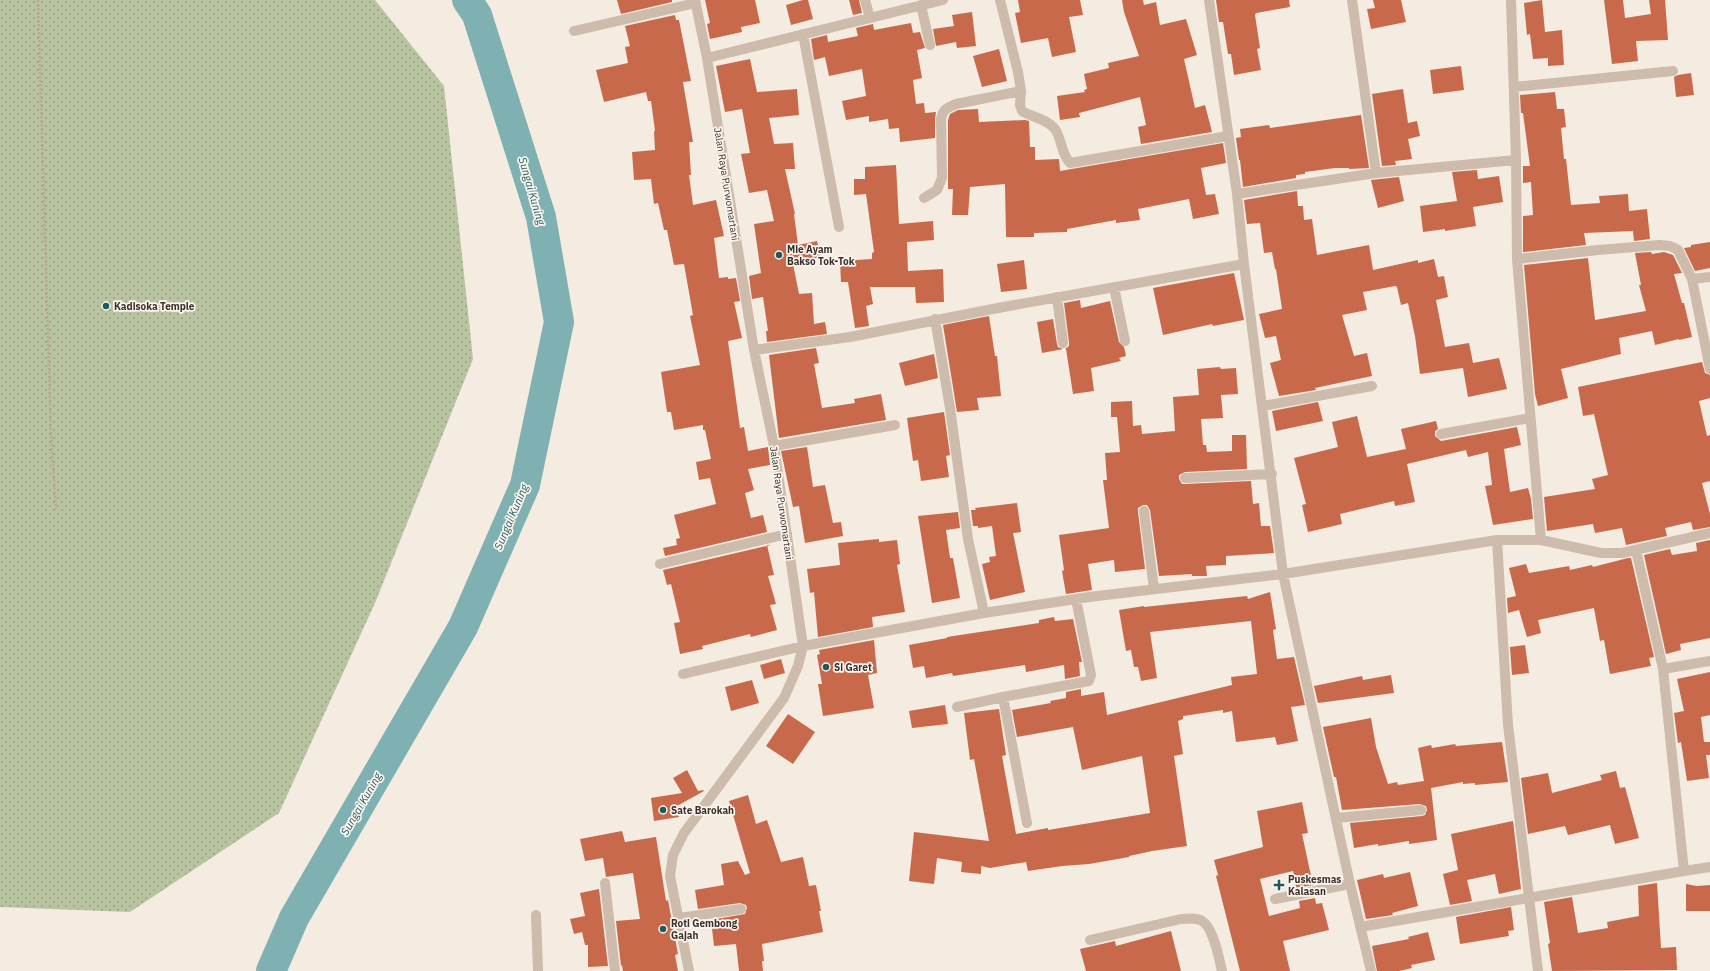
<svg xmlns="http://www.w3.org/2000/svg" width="1710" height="971" font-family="'IBM Plex Sans',sans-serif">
<defs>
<pattern id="grass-dots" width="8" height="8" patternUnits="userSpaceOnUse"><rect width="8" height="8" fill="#b8c4a0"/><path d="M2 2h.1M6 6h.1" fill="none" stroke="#97a083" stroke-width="1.8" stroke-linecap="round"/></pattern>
</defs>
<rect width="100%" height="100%" fill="#f4ebe1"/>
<path fill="url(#grass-dots)" d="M 0,0 L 375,0 L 444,86 L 473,359 L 375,603 L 279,813 L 130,912 L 0,907 Z"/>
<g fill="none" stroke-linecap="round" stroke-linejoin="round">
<path stroke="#7fb0b2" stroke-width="30" d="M 271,971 L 294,918 L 463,627 L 525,485 L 559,322 L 541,217 L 477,15 L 467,0"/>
</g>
<path fill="#c8694b" d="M 617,0 L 672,0 L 672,2 L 621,14 Z
M 705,0 L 755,0 L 760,23 L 741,27 L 742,32 L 710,39 L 707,24 L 710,23 Z
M 803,0 L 808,0 L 813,19 L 791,25 L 786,5 Z
M 849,0 L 859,0 L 862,13 L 853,15 Z
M 1018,0 L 1080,0 L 1083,15 L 1069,17 L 1076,52 L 1052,57 L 1048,38 L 1021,43 L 1015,13 L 1020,12 Z
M 1122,0 L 1143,0 L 1144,5 L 1156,2 L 1160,25 L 1186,19 L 1197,55 L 1184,59 L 1195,108 L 1205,105 L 1212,132 L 1141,144 L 1138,127 L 1146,125 L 1140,97 L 1079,113 L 1080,117 L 1060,120 L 1057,96 L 1085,92 L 1084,90 L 1087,89 L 1084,74 L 1109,68 L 1108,63 L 1139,56 L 1124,12 Z
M 1216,0 L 1289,0 L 1290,7 L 1256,13 L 1255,15 L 1260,48 L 1257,49 L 1261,70 L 1234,75 L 1231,54 L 1228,54 L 1223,22 L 1219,22 Z
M 1373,0 L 1401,0 L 1406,22 L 1371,29 L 1367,9 L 1375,8 Z
M 1542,0 L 1545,32 L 1562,30 L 1564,65 L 1548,66 L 1548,58 L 1533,59 L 1530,34 L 1527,35 L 1524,3 Z
M 1604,0 L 1623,0 L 1625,18 L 1651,14 L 1649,0 L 1665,0 L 1668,40 L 1636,41 L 1638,61 L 1612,64 Z
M 972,12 L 976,46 L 957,48 L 956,42 L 936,46 L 933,29 L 954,26 L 952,15 Z
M 675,15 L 676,20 L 679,20 L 691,81 L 683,82 L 693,142 L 689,142 L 691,175 L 689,175 L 693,205 L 716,200 L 724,236 L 714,238 L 719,278 L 728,277 L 728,279 L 736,278 L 740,301 L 734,302 L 742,338 L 728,341 L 740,428 L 744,427 L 748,451 L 768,447 L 770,465 L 748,469 L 754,490 L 745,493 L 751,518 L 763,515 L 767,532 L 665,556 L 663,548 L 677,545 L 676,539 L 680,538 L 674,515 L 716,504 L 710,478 L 699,480 L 696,462 L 711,459 L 705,430 L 703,430 L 703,425 L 674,430 L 671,412 L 667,412 L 661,372 L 700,365 L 690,316 L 693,315 L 684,264 L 674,265 L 667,230 L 664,230 L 658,203 L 654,204 L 651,179 L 634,180 L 632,152 L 655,150 L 654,131 L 655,131 L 651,101 L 648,101 L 646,92 L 604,102 L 596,70 L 628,63 L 625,47 L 630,46 L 625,26 Z
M 911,23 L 913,33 L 920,32 L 925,48 L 917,50 L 922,78 L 913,80 L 916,104 L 924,103 L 925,113 L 936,112 L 935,119 L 935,138 L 900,142 L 899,128 L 889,129 L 888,119 L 869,122 L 869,116 L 846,120 L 842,101 L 866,96 L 862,69 L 829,76 L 825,57 L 814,60 L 811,39 L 827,35 L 828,42 L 858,36 L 856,28 L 873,24 L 874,30 Z
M 999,49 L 1007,81 L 982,87 L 973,56 Z
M 750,59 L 757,92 L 797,89 L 799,115 L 769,118 L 774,144 L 793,143 L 795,169 L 785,169 L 795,214 L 794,214 L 798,245 L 817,241 L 821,257 L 793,264 L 799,294 L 812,293 L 814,324 L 825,322 L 827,334 L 767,342 L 766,331 L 768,331 L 763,297 L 752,299 L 749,276 L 761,273 L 754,224 L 774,221 L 767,190 L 749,193 L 741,154 L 750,153 L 742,109 L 725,112 L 716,66 Z
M 1461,66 L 1464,90 L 1433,94 L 1430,70 Z
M 1691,73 L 1694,95 L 1676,97 L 1674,77 L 1678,75 Z
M 1403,89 L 1408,123 L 1417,121 L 1420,136 L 1408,139 L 1412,159 L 1395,161 L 1396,165 L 1382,166 L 1372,94 Z
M 1555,92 L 1557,109 L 1564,109 L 1566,127 L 1561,128 L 1564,159 L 1566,159 L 1571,205 L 1600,203 L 1599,196 L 1628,194 L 1629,211 L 1647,209 L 1650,239 L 1634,241 L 1633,231 L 1584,233 L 1586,245 L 1523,252 L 1523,216 L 1533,215 L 1531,182 L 1523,183 L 1523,166 L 1530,166 L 1523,113 L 1521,113 L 1520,95 Z
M 978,109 L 979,122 L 1025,120 L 1029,121 L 1030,147 L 1035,147 L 1035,160 L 1059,159 L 1060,171 L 1223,143 L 1226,163 L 1201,168 L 1206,195 L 1215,194 L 1219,214 L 1193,219 L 1189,199 L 1138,209 L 1140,220 L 1116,223 L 1116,220 L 1067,229 L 1067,232 L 1034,233 L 1034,237 L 1006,237 L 1005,184 L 970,187 L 968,215 L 952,215 L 953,189 L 948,189 L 948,120 L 950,114 L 958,110 Z
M 1361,115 L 1369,168 L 1349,169 L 1349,168 L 1335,168 L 1305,172 L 1305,174 L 1296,175 L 1296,178 L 1243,187 L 1240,160 L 1239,160 L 1236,138 L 1241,137 L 1240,129 L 1269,125 L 1270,128 Z
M 896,165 L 899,224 L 933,221 L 934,240 L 907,242 L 908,271 L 943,269 L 944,302 L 916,303 L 915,287 L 870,287 L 873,304 L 866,306 L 869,326 L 855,328 L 848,282 L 841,282 L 840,261 L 872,259 L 872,253 L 874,252 L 866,194 L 854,195 L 854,179 L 865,179 L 865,167 Z
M 1477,170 L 1478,179 L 1499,176 L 1503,202 L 1473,207 L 1476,226 L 1445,231 L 1445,229 L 1423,232 L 1420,206 L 1457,201 L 1452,172 Z
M 1399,177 L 1404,201 L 1378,208 L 1371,180 Z
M 1297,191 L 1298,206 L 1303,206 L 1304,220 L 1312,219 L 1317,255 L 1369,245 L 1373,270 L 1418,260 L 1418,263 L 1434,259 L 1438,277 L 1444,276 L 1448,297 L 1436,300 L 1445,347 L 1469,343 L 1473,363 L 1499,358 L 1507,389 L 1468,397 L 1463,368 L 1420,374 L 1415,336 L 1408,303 L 1401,305 L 1397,287 L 1395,286 L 1363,292 L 1367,310 L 1342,315 L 1354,356 L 1367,353 L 1372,376 L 1315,388 L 1316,390 L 1279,396 L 1270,363 L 1281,360 L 1276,336 L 1265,338 L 1259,314 L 1282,309 L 1276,269 L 1275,269 L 1272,252 L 1264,253 L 1260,223 L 1247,224 L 1244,200 Z
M 1710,242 L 1710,268 L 1695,271 L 1684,248 L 1691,247 L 1691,245 Z
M 1651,252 L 1652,254 L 1664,252 L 1673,255 L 1682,273 L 1674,274 L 1682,303 L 1684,303 L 1692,337 L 1679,340 L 1679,339 L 1655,345 L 1652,331 L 1619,338 L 1621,354 L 1561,369 L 1568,398 L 1538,406 L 1535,394 L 1524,265 L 1588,258 L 1595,320 L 1646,311 L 1639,285 L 1641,285 L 1635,253 Z
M 1024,260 L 1027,289 L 1001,292 L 997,264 Z
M 1234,273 L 1244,320 L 1213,326 L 1212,324 L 1163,335 L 1153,288 Z
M 1080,300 L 1081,308 L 1110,301 L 1119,342 L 1124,347 L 1126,356 L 1119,358 L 1121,361 L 1091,368 L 1094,391 L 1073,394 L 1066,349 L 1065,349 L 1069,346 L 1069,342 L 1064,303 Z
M 989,316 L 995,356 L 997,356 L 1001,396 L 977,398 L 979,410 L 957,412 L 943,325 Z
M 1053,319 L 1057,344 L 1058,347 L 1063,349 L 1042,353 L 1037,322 Z
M 816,348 L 819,363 L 814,364 L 822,408 L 855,403 L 854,399 L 881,394 L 886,420 L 779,438 L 769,355 Z
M 934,354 L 938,378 L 905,386 L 899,363 Z
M 1702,362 L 1705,373 L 1710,375 L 1710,398 L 1699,401 L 1707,436 L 1710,435 L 1710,481 L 1702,483 L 1710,514 L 1710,527 L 1693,530 L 1691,522 L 1665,528 L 1667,536 L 1626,545 L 1622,528 L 1595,533 L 1593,524 L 1547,531 L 1544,497 L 1595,489 L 1592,479 L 1608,475 L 1594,414 L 1583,416 L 1578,387 Z
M 1220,367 L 1221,369 L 1236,368 L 1238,394 L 1221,395 L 1223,418 L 1201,419 L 1203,445 L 1206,445 L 1207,452 L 1232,451 L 1232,435 L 1246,435 L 1247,469 L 1185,472 L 1179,475 L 1179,479 L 1182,484 L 1185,484 L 1251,481 L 1253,504 L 1259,503 L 1261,526 L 1270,526 L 1274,553 L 1226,556 L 1226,565 L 1206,566 L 1207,576 L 1192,576 L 1192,574 L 1159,576 L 1150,510 L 1147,505 L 1143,505 L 1138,508 L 1138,512 L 1145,569 L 1115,572 L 1114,560 L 1088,564 L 1092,590 L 1066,594 L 1062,571 L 1064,570 L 1059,535 L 1109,528 L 1103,480 L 1107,480 L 1105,453 L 1120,452 L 1117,417 L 1111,417 L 1111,402 L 1132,401 L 1133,426 L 1141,425 L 1142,434 L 1175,431 L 1173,397 L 1199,395 L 1197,369 Z
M 1318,402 L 1323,421 L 1276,431 L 1272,411 Z
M 944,412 L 950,455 L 946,456 L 949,477 L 921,481 L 918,460 L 913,461 L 907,418 Z
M 1357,416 L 1367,457 L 1406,449 L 1401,429 L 1436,421 L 1438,429 L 1435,431 L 1435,436 L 1441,441 L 1517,427 L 1521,445 L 1504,449 L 1510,492 L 1528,488 L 1531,499 L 1533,519 L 1493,525 L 1485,486 L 1492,485 L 1488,452 L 1468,457 L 1466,450 L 1407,464 L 1415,502 L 1395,506 L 1394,501 L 1340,514 L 1342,524 L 1308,532 L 1302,505 L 1306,504 L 1294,458 L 1338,447 L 1332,422 Z
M 807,447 L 813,487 L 825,485 L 833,523 L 841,522 L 843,536 L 805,543 L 799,506 L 793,507 L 781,451 Z
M 1017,503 L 1021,532 L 1013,533 L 1025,592 L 990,600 L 982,564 L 990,562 L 989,557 L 996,556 L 992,526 L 978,528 L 978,526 L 973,526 L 971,510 L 976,510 L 975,508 Z
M 958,512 L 960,528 L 946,530 L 950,558 L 953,558 L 960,598 L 932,603 L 918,516 Z
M 879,539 L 879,542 L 897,540 L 900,564 L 897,565 L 905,612 L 872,617 L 873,627 L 818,637 L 814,592 L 810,593 L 807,569 L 840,565 L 838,543 Z
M 1710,540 L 1710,638 L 1680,644 L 1681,650 L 1666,654 L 1644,555 L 1670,549 L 1672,555 L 1697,551 L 1696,543 Z
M 767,545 L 774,575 L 768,576 L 776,604 L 770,605 L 777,630 L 751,637 L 750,634 L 702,646 L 703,649 L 680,654 L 674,623 L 680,622 L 671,584 L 667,585 L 663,570 L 771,545 Z
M 1628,558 L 1631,558 L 1654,657 L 1649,658 L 1651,666 L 1610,674 L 1604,640 L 1600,641 L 1594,608 L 1538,620 L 1541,633 L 1527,637 L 1519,610 L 1508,613 L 1507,598 L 1516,596 L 1509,568 L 1526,564 L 1529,573 L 1569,566 L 1570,570 L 1592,565 L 1593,567 Z
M 1270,592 L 1276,629 L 1273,630 L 1277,659 L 1294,657 L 1305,705 L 1291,707 L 1298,741 L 1277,745 L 1275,737 L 1236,742 L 1232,711 L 1223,713 L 1223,710 L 1183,716 L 1183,719 L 1178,721 L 1183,754 L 1174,756 L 1187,846 L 1152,851 L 1129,856 L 1129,857 L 1089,864 L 1062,866 L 1028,871 L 1026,862 L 990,868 L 981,866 L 981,874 L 961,872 L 962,862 L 937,858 L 934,884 L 909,881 L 914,832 L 989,841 L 974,759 L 970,760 L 964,713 L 999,709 L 1006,755 L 1002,756 L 1016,834 L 1048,828 L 1048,830 L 1150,813 L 1142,756 L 1082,770 L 1073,727 L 1017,737 L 1012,710 L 1051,703 L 1050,701 L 1066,698 L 1066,692 L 1081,689 L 1081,696 L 1104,692 L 1107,715 L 1232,685 L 1231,677 L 1257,674 L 1251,621 L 1150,632 L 1157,678 L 1141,681 L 1138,667 L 1134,667 L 1131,650 L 1126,651 L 1119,610 L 1144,606 L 1144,607 L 1247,596 L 1248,599 Z
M 1054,617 L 1055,621 L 1073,619 L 1082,662 L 1079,662 L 1080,676 L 1065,679 L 1064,665 L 1026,672 L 1025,665 L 953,676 L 952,673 L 926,678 L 924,666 L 913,668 L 909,645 L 947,638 L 947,637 L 1039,623 L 1039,620 Z
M 874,640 L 877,673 L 868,675 L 874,708 L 823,716 L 818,684 L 822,684 L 817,655 L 820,654 L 819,650 Z
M 1525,645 L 1529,673 L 1512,675 L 1510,647 Z
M 781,659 L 785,673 L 764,679 L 760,665 Z
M 1710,672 L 1710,715 L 1701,717 L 1704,742 L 1710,742 L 1710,755 L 1706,755 L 1709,778 L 1687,781 L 1681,742 L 1678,743 L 1674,713 L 1684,711 L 1677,679 Z
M 1391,675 L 1394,693 L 1318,703 L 1314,686 L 1362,676 L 1363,680 Z
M 752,680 L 759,703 L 731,711 L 725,687 Z
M 945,705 L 948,724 L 912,728 L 909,711 Z
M 788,714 L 815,732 L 793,764 L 766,746 Z
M 1371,718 L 1376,747 L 1388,784 L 1397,782 L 1398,785 L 1424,781 L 1418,748 L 1431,745 L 1432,748 L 1455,744 L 1456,746 L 1502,742 L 1508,782 L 1475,785 L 1475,783 L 1463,784 L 1463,782 L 1431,788 L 1437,840 L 1409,844 L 1409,841 L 1378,846 L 1378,844 L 1354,848 L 1350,823 L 1422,816 L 1425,815 L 1427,810 L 1426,806 L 1420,804 L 1342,810 L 1336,777 L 1334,777 L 1323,727 Z
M 687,770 L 698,791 L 703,790 L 704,791 L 677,806 L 679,817 L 654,821 L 651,798 L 682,793 L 673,778 Z
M 1616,771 L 1620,788 L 1625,787 L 1639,838 L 1615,844 L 1610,825 L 1568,835 L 1565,826 L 1528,834 L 1521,778 L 1548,773 L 1552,793 L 1602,780 L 1600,775 Z
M 748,795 L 756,824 L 767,820 L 781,862 L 803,857 L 809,886 L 816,885 L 821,911 L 819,911 L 823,932 L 762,944 L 764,961 L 762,961 L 763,971 L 739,971 L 736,944 L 714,946 L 711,920 L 745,914 L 747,908 L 746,905 L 740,903 L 698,909 L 695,890 L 724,885 L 721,864 L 738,861 L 745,875 L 750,873 L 729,801 Z
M 1302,802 L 1308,833 L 1302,834 L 1313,885 L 1296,888 L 1293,871 L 1260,879 L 1269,916 L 1300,908 L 1299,901 L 1315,898 L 1316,904 L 1322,903 L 1329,930 L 1283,941 L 1290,971 L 1240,971 L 1216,876 L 1218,875 L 1214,860 L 1263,847 L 1257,811 Z
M 1513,821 L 1521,889 L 1499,894 L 1495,874 L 1467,880 L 1472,901 L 1450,905 L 1443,874 L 1458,870 L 1451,834 Z
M 622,831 L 625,842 L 656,837 L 666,901 L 668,900 L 678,954 L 675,955 L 678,971 L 623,971 L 622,965 L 621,966 L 616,921 L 640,919 L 633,873 L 606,877 L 603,858 L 585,861 L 580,839 Z
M 1410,872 L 1418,906 L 1392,913 L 1393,915 L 1366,919 L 1357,880 L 1383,874 L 1384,878 Z
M 1657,883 L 1661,948 L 1676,947 L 1677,970 L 1552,971 L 1548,944 L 1550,943 L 1544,902 L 1572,897 L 1578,933 L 1608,928 L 1607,922 L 1639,916 L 1638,886 Z
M 1686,884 L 1697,886 L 1710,885 L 1710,911 L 1686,911 Z
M 599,889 L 608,966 L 588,967 L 588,945 L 585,945 L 582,932 L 574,934 L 570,919 L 585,916 L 580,893 Z
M 1511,907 L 1514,930 L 1508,931 L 1509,936 L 1460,944 L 1456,917 Z
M 1171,931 L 1181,971 L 1086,971 L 1080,949 L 1115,941 L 1116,946 Z
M 1428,932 L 1435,960 L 1411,965 L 1412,968 L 1399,971 L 1377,971 L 1372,946 L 1409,939 L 1408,937 Z"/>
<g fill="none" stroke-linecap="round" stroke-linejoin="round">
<path stroke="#b9a596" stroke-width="2.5" stroke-dasharray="2 2" stroke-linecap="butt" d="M 38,0 L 51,436 L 56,509"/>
<path stroke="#cdbbac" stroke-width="10" d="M 865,0 L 870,18
M 1209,0 L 1237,194 L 1244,264 L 1283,574 L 1350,884 L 1371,971
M 1352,0 L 1376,173
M 1511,0 L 1516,160 L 1517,259 L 1541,540
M 921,5 L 930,45
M 574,31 L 696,3
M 803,34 L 839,227
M 707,58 L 943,0
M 1514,87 L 1673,71
M 1021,91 L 1020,105 L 1022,111 C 1033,118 1046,118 1055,129 C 1062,139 1061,154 1070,163 L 1228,136
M 1237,194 L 1376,173 L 1516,160
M 924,198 L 937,190 L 942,178 L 941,119 C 943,109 947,108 956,104 L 1021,91 L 1018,72 L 1000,0
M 1517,259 L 1598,250 L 1659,245 L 1670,246 L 1678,250 L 1692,279
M 1710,277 L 1692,279 L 1710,369
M 1114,287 L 1125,341
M 1057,297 L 1063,343
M 935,319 L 950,408 L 968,539 L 984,613
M 754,350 L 850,337 L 998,308 L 1244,264
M 1263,406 L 1372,386
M 1441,434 L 1530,418
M 774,446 L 895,425
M 1185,478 L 1272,474
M 1144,511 L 1154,589
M 1497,540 L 1508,725 L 1538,971
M 660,564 L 787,534
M 1663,669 L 1710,661
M 683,674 L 803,646 L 984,613 L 1089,597 L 1283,574 L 1497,540 L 1541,540 L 1601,553 L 1622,553 L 1710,533
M 1003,697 L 1027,823
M 957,707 L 1003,697 L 1089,681 L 1091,675 L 1076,599
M 1337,818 L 1421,810
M 1684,871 L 1710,867
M 605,883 L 615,971
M 1275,899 L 1350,884
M 536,915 L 538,971
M 679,918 L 741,909
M 1360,927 L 1684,871 L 1663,669 L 1636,550
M 1090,940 L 1181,919 C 1188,919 1196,917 1202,921 C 1214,928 1219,959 1222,971
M 689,971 L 670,876 L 673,855 L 684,833 L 784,698 L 798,666 L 803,646 L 774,446 L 754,350 L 707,58 L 695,0"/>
</g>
<g fill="#1f5a5e" stroke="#fbf5ee" stroke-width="1.5">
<circle cx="779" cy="255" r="4"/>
<circle cx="106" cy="306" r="4"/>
<circle cx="826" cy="667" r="4"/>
<circle cx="663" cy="810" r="4"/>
<path d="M1277 879h4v4h4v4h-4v4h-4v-4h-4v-4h4z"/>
<circle cx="663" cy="929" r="4"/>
</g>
<g text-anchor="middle" stroke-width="3.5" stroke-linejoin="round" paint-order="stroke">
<g font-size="10" fill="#3b302b" stroke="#fbf5ee">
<text transform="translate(727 184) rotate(81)" y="4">Jalan Raya Purwomartani</text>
<text transform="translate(782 503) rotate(82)" y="4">Jalan Raya Purwomartani</text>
</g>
<g font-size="10" font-weight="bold" fill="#3b302b" stroke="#fbf5ee" text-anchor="start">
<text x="787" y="253">Mie Ayam<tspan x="787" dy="12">Bakso Tok-Tok</tspan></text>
<text x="114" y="310">Kadisoka Temple</text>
<text x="834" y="671">Si Garet</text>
<text x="671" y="814">Sate Barokah</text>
<text x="1288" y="883">Puskesmas<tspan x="1288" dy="12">Kalasan</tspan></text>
<text x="671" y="927">Roti Gembong<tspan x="671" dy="12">Gajah</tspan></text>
</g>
<g font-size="11" font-style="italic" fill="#1f5a5e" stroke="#fbf5ee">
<text transform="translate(532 191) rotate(74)" y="4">Sungai Kuning</text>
<text transform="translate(511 517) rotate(-67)" y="4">Sungai Kuning</text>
<text transform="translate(361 804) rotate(-60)" y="4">Sungai Kuning</text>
</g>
</g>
</svg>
